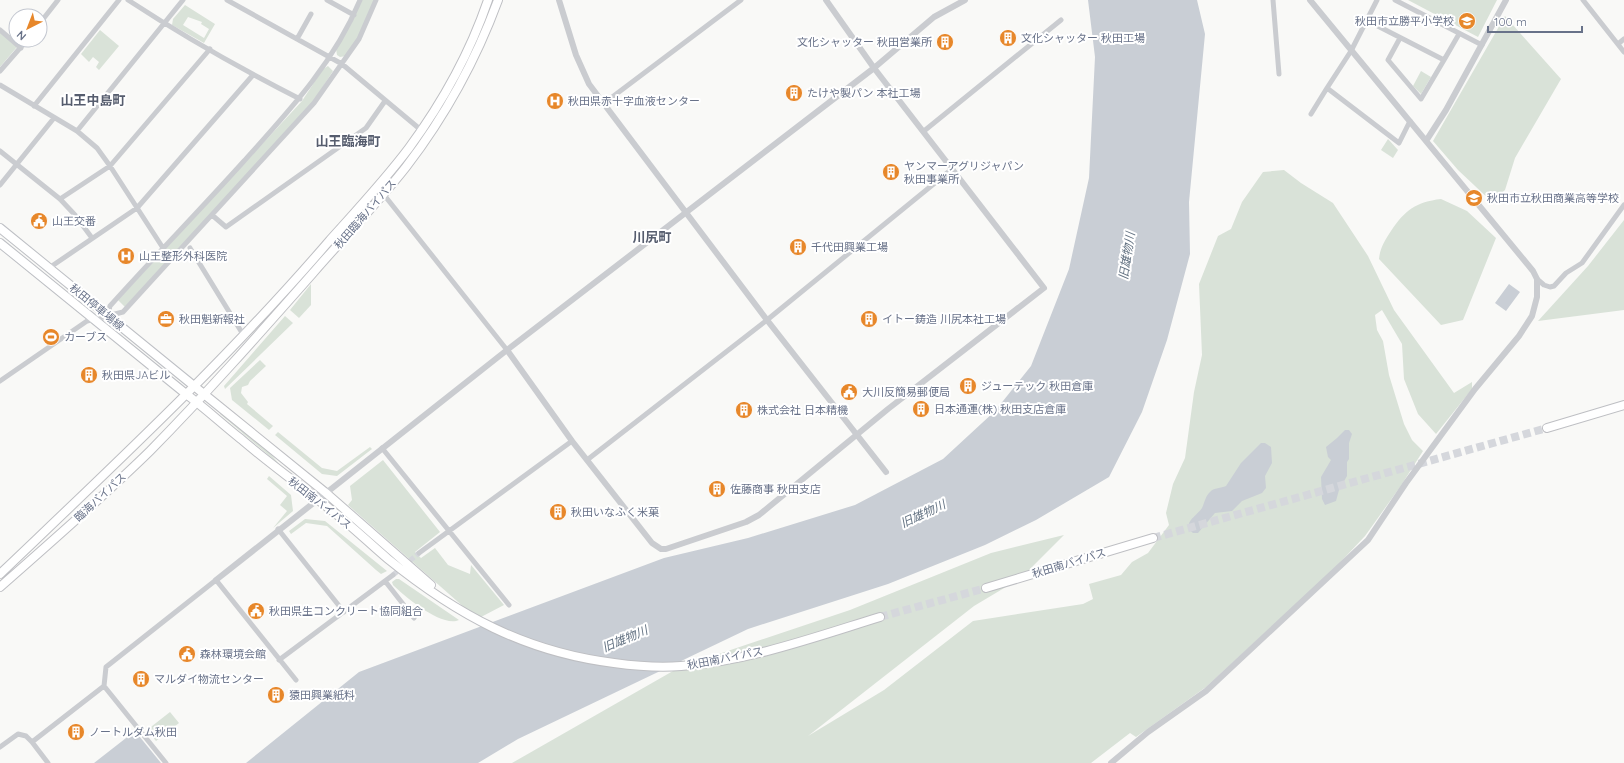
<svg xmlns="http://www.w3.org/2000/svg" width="1624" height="763" font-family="Quicksand,'Noto Sans JP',sans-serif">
<rect width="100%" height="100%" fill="#f9f9f7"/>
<path fill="#d9e2d8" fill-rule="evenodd" d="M 362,0 L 375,0 L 358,38 L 346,56 L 340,57 L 337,55 L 336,49 Z
M 1408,0 L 1497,0 L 1478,37 Z
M 185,5 L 215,24 L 204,43 L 172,25 L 173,19 ZM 188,17 L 202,22 L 201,24 L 209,29 L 204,38 L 183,25 Z
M 1505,16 L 1561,79 L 1515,158 L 1505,190 L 1492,202 L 1458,170 L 1433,141 Z
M 100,30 L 119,46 L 99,70 L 96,67 L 99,62 L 93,57 L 89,62 L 81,54 Z
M 0,32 L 17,47 L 0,67 Z
M 328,66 L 333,71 L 313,102 L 125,307 L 118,300 L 302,101 L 323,69 Z
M 1421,71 L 1431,77 L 1421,94 L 1413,86 Z
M 1388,139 L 1398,150 L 1393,158 L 1381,150 Z
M 1284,170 L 1301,183 L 1333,203 L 1368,256 L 1394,310 L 1454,393 L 1472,382 L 1472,389 L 1436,434 L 1418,414 L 1404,379 L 1402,344 L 1382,310 L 1375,315 L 1377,330 L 1383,341 L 1389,375 L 1404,424 L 1412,440 L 1423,451 L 1400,487 L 1365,536 L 1333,570 L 1206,687 L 1136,737 L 1130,733 L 1091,763 L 512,763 L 680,667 L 850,610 L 991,553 L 1064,535 L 1021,578 L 974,606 L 808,736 L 884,690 L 973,621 L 1083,604 L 1093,599 L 1089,584 L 1121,575 L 1132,562 L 1148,553 L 1169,525 L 1166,513 L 1173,484 L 1185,458 L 1194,392 L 1202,355 L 1199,284 L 1218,236 L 1231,229 L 1242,202 L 1263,172 Z
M 1441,199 L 1467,211 L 1496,238 L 1463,320 L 1441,325 L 1379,259 C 1380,248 1385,240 1391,231 C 1405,210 1416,202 1441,199 Z
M 1624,220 L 1624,310 L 1538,321 L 1588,266 Z
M 311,284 L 311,305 L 299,318 L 290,310 Z
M 285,316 L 293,323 L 225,389 L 224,386 Z
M 260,360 L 266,366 L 250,381 L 248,385 L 242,387 L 241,393 L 248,402 L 247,404 L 273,426 L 269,430 L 232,400 L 230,388 Z
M 221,411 L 265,447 L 279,464 L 220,414 Z
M 278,432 L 322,468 L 337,471 L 370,447 L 372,449 L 337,476 L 322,474 L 275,435 Z
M 383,460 L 440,532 L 415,552 L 421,558 L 435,548 L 448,565 L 470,574 L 471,565 L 504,605 L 481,617 L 466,609 L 348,505 L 352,500 L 350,486 Z
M 269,476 L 291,495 L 293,511 L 273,528 L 287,511 L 280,505 L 287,496 L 267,479 Z
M 305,519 L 325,521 L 387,571 L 381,574 L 376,570 L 327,526 L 306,523 L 291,534 L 289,531 Z
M 396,579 L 399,579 L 459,620 C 442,628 404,596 393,585 L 392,582 Z
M 170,712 L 179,723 L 156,741 L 147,730 Z"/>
<path fill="#c9ced5" d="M 1088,0 L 1197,0 L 1205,34 L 1189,202 L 1190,254 L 1167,340 L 1142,412 L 1109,477 L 1036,520 L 985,545 L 888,584 L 748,629 L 518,739 L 478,763 L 246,763 L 359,672 L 664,558 L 748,538 L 855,505 L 943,459 L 995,411 L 1031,366 L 1069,269 L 1089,178 L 1095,57 Z
M 1509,284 L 1520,292 L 1506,311 L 1495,303 Z
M 1345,430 L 1349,430 L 1352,434 L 1349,443 L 1349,459 L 1347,462 L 1347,476 L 1339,490 L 1336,501 L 1325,505 L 1322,499 L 1321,477 L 1331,460 L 1328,457 L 1326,447 L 1337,438 Z
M 1261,443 L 1265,443 L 1271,447 L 1272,463 L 1265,476 L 1266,488 L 1262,493 L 1242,501 L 1232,511 L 1215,513 L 1198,533 L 1193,533 C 1181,523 1197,516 1202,508 C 1205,502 1205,496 1211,491 C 1214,488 1221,488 1226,486 L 1241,463 Z
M 135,731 L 161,763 L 94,763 Z"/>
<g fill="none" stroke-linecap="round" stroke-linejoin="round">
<path stroke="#d5d7dc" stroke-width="5" stroke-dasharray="5 2.5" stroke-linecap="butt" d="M 393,575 L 419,553"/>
<path stroke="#d5d7dc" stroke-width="8" stroke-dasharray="8 4" stroke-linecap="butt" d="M 1153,538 L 1547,428
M 880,617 L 986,588"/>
<g stroke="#bec0c5" stroke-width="10">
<path id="primary" d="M 0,228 L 194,386
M 0,243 L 186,394"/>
</g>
<g stroke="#bebfc3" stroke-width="10">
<path id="trunk" d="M 194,386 L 326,493 L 431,585
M 186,394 C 205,408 222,424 241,439 C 270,464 301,486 331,510 C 351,525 369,543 388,559 C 457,615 525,652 614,663 C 636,666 659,668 681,666 C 749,661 815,637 880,617
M 1547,428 L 1624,405
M 0,574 C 113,466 228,359 330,240 C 357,210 385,180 409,148 C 442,103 470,53 488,0
M 0,587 C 51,542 102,498 150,451 C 207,393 260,333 313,273 C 344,237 377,204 406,167 C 445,116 476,60 498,0
M 986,588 L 1153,538"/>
</g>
<path stroke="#caccd0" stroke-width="5" d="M 128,0 C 183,36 241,69 300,99
M 227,0 L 342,64 L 421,130
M 327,0 L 354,15
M 1273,0 L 1279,74
M 1377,0 L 1351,51 L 1327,88 L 1399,143 L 1410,121
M 1395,0 L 1482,45
M 1583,0 L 1624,52
M 1366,20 L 1444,60 L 1421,99 L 1388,60 L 1400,38
M 40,23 L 58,0
M 0,30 L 21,48
M 297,39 L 311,14
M 1618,44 L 1624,39
M 1444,60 L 1459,34
M 0,71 L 27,40
M 0,85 L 77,131 L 97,148 L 110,166 L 163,248
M 603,104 L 741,0
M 34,106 L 119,0
M 1311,114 L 1327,88
M 77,131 L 183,0
M 924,131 L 1061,20
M 0,151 L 60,199 L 75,215 L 92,238
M 0,185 L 54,118
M 377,186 L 507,350
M 60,199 L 110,166 L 210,49
M 212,215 L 226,227 L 366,128 L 385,101
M 190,248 L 244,336
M 49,268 L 137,208 L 253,75
M 1537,279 L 1544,285 L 1550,287 L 1554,286 L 1566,273 L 1582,263 L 1624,205
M 108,315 L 110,306 C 154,257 200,210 244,161 C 289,111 334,63 360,0
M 0,381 L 87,321 L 123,312 L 314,103 L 359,39 L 376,0
M 382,448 L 509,605
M 587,460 L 767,320 L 952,169
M 278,529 L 344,612
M 419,553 L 572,441
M 385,581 L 414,618
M 279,660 L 393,575
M 32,742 L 48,763
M 0,747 L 18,734 L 26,736 L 32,742 L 104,686
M 166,763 L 104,686 L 106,667 L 216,580 L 296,680"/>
<path stroke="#caccd0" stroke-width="6" d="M 559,0 L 576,55 L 589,84 L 767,320 L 886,472
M 1426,141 L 1446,110 L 1506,0
M 507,350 L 572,441 L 652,543 L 661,549 L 666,549 L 746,522 L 759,515 L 888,409 L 1044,288 L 874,68 L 826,0
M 216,580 L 507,350 L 874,68 L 934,17 L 965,0
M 1111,763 L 1148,732 L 1206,691 L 1368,540 L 1406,483 L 1475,389 L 1519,336 L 1532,316 L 1537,297 L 1537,279 L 1533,271 L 1310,0"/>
<use href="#primary" stroke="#fff" stroke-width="8"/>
<use href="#trunk" stroke="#fff" stroke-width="8"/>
</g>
<defs>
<g id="school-disc" transform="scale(0.9)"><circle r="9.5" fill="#e7872a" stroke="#fff"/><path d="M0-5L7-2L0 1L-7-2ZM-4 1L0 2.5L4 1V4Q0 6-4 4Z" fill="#fff"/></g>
<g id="building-disc" transform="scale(0.9)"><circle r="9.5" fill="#e7872a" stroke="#fff"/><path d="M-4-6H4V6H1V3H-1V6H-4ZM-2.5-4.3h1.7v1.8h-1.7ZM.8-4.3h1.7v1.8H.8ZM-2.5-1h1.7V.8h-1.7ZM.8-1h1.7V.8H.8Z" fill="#fff"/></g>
<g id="hospital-disc" transform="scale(0.9)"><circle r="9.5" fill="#e7872a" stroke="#fff"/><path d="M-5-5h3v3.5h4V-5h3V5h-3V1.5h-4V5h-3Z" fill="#fff"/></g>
<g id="civic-disc" transform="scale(0.9)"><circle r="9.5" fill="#e7872a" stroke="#fff"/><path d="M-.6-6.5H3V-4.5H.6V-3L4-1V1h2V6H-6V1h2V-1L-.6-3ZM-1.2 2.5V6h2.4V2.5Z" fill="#fff"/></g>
<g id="office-disc" transform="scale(0.9)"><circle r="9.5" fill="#e7872a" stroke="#fff"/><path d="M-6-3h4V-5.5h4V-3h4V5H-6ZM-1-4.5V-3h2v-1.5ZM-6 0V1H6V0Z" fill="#fff"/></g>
<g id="stadium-disc" transform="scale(0.9)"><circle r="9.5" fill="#e7872a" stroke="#fff"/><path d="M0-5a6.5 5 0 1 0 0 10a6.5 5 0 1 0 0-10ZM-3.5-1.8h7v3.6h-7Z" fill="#fff"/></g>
</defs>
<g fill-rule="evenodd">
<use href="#school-disc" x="1467" y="21"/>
<use href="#building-disc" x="1008" y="38"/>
<use href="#building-disc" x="945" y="42"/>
<use href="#building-disc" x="794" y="93"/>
<use href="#hospital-disc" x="555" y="101"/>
<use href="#building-disc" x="891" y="172"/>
<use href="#school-disc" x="1474" y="198"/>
<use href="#civic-disc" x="39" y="221"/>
<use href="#building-disc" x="798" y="247"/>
<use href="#hospital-disc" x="126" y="256"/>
<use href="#office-disc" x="166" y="319"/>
<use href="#building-disc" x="869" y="319"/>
<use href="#stadium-disc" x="51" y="337"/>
<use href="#building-disc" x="89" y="375"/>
<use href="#building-disc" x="968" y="386"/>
<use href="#civic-disc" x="849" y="392"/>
<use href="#building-disc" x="921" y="409"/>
<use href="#building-disc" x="744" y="410"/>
<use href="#building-disc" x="717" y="489"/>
<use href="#building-disc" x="558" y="512"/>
<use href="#civic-disc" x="256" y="611"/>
<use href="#civic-disc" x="187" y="654"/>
<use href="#building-disc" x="141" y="679"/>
<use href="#building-disc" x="276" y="695"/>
<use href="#building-disc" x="76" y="732"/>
</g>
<g text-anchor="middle" stroke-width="4" stroke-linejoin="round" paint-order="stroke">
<g font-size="11" fill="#687289" stroke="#fff" text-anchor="start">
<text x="1454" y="25" text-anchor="end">秋田市立勝平小学校</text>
<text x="1021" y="42">文化シャッター 秋田工場</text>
<text x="932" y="46" text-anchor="end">文化シャッター 秋田営業所</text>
<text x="807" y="97">たけや製パン 本社工場</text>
<text x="568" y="105">秋田県赤十字血液センター</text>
<text x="904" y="170">ヤンマーアグリジャパン<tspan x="904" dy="13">秋田事業所</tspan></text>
<text x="1487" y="202">秋田市立秋田商業高等学校</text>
<text x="52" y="225">山王交番</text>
<text x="811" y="251">千代田興業工場</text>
<text x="139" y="260">山王整形外科医院</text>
<text x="179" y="323">秋田魁新報社</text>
<text x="882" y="323">イトー鋳造 川尻本社工場</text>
<text x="64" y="341">カーブス</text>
<text x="102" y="379">秋田県JAビル</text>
<text x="981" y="390">ジューテック 秋田倉庫</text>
<text x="862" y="396">大川反簡易郵便局</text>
<text x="934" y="413">日本通運(株) 秋田支店倉庫</text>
<text x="757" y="414">株式会社 日本精機</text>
<text x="730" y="493">佐藤商事 秋田支店</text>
<text x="571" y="516">秋田いなふく米菓</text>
<text x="269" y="615">秋田県生コンクリート協同組合</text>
<text x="200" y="658">森林環境会館</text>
<text x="154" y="683">マルダイ物流センター</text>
<text x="289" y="699">猿田興業紙料</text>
<text x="89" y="736">ノートルダム秋田</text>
</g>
<g font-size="11" fill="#687289" stroke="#fff">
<text transform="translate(365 214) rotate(-49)" y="4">秋田臨海バイパス</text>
<text transform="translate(97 307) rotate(39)" y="4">秋田停車場線</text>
<text transform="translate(100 497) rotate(-43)" y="4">臨海バイパス</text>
<text transform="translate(320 503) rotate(38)" y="4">秋田南バイパス</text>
<text transform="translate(1069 563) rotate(-17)" y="4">秋田南バイパス</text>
<text transform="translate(725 658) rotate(-11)" y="4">秋田南バイパス</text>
</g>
<g font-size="12" font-style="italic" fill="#647383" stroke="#fff">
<text transform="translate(1127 256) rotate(-81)" y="4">旧雄物川</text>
<text transform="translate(923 514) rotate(-25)" y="4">旧雄物川</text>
<text transform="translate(625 639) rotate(-23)" y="4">旧雄物川</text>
</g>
<g font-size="13" font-weight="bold" fill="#565d6e" stroke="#fff">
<text x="93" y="105">山王中島町</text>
<text x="348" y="146">山王臨海町</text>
<text x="652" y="242">川尻町</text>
</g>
</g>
<g transform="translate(28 28) rotate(222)"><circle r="19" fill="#ffffff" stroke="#c3c7d0"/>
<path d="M0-3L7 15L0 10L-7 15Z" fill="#e7872a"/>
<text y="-6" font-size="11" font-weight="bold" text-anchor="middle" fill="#687289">N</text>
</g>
<path d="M1488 26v6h94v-6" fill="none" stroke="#687289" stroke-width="2"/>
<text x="1494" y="26" font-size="12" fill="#687289" stroke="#ffffff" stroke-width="3" paint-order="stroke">100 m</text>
</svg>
